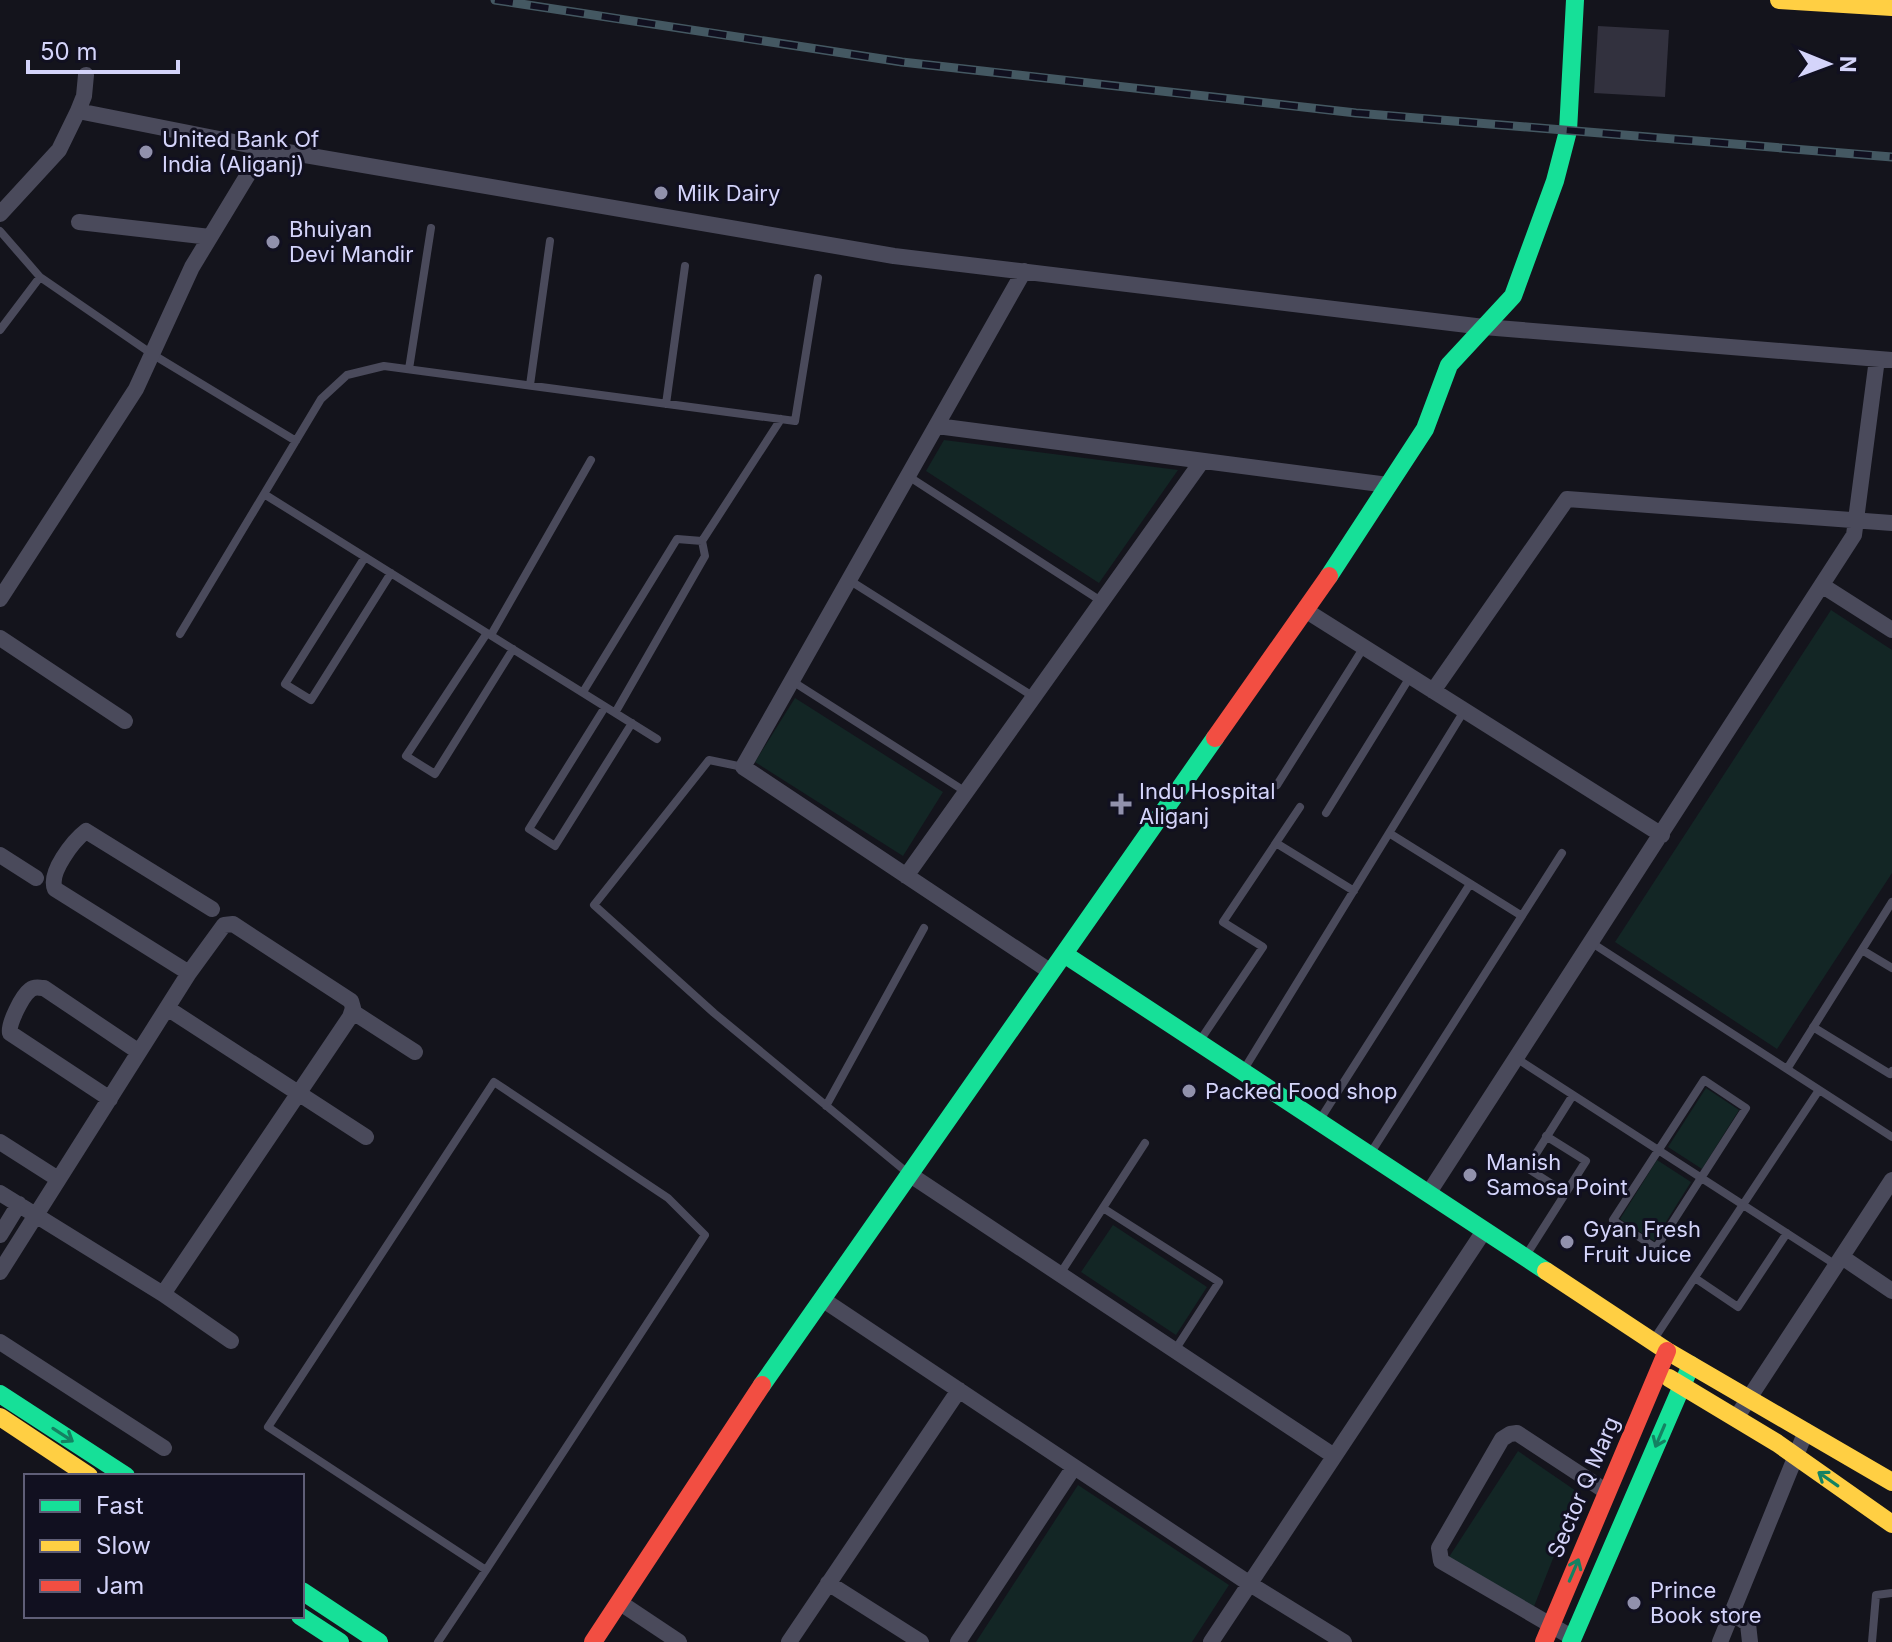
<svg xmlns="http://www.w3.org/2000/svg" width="1892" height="1642" font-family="Inter,sans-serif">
<rect width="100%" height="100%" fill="#14141c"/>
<path fill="#132625" d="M 944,440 L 1178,470 L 1099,583 L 926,471 Z
M 1831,610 L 1892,650 L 1892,873 L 1777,1049 L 1615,942 Z
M 795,698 L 943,792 L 903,856 L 755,762 Z
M 1706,1088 L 1739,1110 L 1702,1169 L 1668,1147 Z
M 1657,1160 L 1691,1182 L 1654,1241 L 1620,1219 Z
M 1113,1225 L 1207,1287 L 1176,1335 L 1081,1272 Z
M 1518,1451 L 1579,1493 L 1533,1609 L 1449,1557 Z
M 1078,1485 L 1229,1585 L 1192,1642 L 976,1642 Z"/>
<path fill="#32313e" d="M 1598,26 L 1669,30 L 1665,97 L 1594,93 Z"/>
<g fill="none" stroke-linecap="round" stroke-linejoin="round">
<path stroke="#4a4a5b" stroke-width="8" d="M 0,231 L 40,277 L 152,354 L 296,441
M 0,330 L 40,277
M 409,369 L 431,228
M 530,385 L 550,241
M 666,404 L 685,266
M 908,476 L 1101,601
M 264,494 L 657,739
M 365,557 L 285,684 L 311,700 L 391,573
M 849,580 L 1034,697
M 487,633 L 406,756 L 435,774 L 513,649
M 180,634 L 321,399 L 347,375 L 384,366 L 795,421 L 818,278
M 491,635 L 591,460
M 792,681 L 966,792
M 583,692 L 677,539 L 702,541
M 605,707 L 529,829 L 555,846 L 632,723
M 615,713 L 705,556 L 702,541 L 781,419
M 743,767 L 709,760 L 594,905 L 714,1013 L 909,1174
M 1277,785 L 1364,647
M 1326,813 L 1410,677
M 1389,833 L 1522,916
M 1276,843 L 1354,891
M 1592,943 L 1892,1137
M 1862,950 L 1892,968
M 1813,1027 L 1890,1074 L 1892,1071
M 1199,1042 L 1263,947 L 1223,922 L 1300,807
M 1516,1058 L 1836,1265
M 1787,1069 L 1892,902
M 1243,1071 L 1464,711
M 1704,1080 L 1746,1108 L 1656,1248 L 1613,1220 Z
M 494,1082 L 668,1198 L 705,1235 L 486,1570 L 268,1427 Z
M 826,1106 L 924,928
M 1319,1121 L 1470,884
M 1370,1154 L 1562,853
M 1566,1193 L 1527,1168 L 1573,1095
M 1103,1208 L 1219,1282 L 1175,1350
M 1525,1257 L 1586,1161 L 1546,1136
M 1060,1274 L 1145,1143
M 1695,1278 L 1738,1307 L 1787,1233
M 1654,1339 L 1819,1090
M 438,1642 L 486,1570
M 1872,1642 L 1876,1595 L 1892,1593"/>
<path stroke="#4a4a5b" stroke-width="16" d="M 78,111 L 84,96 L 86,75
M 0,214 L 59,150 L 78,111 L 264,148 L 894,256 L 1484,327 L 1892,360
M 79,222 L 210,237
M 1024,271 L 743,767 L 1051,972
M 937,426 L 1388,485
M 1823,586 L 1892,630
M 0,599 L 136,389 L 192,267 L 264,148
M 1305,610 L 1662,835
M 0,638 L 125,721
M 1433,691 L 1567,499 L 1892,523
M 0,855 L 36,878
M 906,876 L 1202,461
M 189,973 L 55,889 C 48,873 73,841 86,831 L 212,909
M 167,1008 L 366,1137
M 353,1012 L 415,1052
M 110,1099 L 10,1033 C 8,1024 22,996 30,990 C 35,986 38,988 44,988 L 139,1052
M 0,1142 L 58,1179
M 909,1174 L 1334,1456
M 0,1193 L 163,1294 L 350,1017 L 353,1008 L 351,1001 L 233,924 L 224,925 L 189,973 L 0,1272
M 1428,1194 L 1854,535 L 1877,359
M 0,1235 L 19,1204
M 1842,1257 L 1892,1291
M 163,1294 L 231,1341
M 822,1299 L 1250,1584 L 1344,1642
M 0,1342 L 164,1448
M 1736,1418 L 1892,1180
M 828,1583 L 921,1642
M 619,1602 L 679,1642
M 1732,1613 L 1748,1624 L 1750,1642
M 1573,1638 L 1441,1561 L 1439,1548 L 1502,1439 L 1510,1434 L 1517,1433 L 1607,1492
M 789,1642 L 959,1390
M 958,1642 L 1074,1467
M 1211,1642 L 1484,1231
M 1720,1642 L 1806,1431"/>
<path stroke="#16e098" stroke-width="18" d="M 1329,576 L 1425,429 L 1449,365 L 1513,296 L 1555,181 L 1568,131 L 1575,0
M 1064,954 L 1546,1271
M 762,1385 L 1215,738
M 0,1394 L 126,1476
M 302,1591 L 379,1642
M 300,1616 L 340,1642
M 1571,1642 L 1691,1365"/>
<path stroke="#ffcf43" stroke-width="18" d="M 1779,0 L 1892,7
M 1546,1271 L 1667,1351 L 1892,1482
M 1669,1378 L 1777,1443 L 1892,1524
M 0,1417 L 89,1476"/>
<path stroke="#f24e42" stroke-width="18" d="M 1215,738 L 1329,576
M 593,1642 L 762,1385
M 1544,1642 L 1667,1351"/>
<g stroke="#445862" stroke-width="9">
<path id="rail" d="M 495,0 L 902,62 L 1356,113 L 1892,157"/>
</g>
<use href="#rail" stroke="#111020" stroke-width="6" stroke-dasharray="18" stroke-linecap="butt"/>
</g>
<defs><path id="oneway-shaft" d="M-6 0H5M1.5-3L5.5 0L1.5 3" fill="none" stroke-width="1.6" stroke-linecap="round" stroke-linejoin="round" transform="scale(2)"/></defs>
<g stroke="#148262">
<use href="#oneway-shaft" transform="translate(63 1435) rotate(33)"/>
<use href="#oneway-shaft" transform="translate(1660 1436) rotate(113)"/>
<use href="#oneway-shaft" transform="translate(1828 1479) rotate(-145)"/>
<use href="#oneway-shaft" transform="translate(1574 1570) rotate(-67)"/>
</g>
<g fill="#9191ac" stroke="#111020" stroke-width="3">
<circle cx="146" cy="152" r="8"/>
<circle cx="661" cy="193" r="8"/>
<circle cx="273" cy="242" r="8"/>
<path d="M1117 792h8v8h8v8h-8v8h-8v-8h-8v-8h8z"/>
<circle cx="1189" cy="1091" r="8"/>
<circle cx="1470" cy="1175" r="8"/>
<circle cx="1567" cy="1242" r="8"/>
<circle cx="1634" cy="1603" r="8"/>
</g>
<g text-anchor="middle" stroke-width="6" stroke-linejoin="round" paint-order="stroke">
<g font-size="22" fill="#d4d4fa" stroke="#111020" text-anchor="start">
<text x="162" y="147">United Bank Of<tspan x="162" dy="25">India (Aliganj)</tspan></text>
<text x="677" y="201">Milk Dairy</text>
<text x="289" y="237">Bhuiyan<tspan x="289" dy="25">Devi Mandir</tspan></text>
<text x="1139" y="799">Indu Hospital<tspan x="1139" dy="25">Aliganj</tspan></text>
<text x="1205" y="1099">Packed Food shop</text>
<text x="1486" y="1170">Manish<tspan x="1486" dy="25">Samosa Point</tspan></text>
<text x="1583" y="1237">Gyan Fresh<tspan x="1583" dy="25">Fruit Juice</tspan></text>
<text x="1650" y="1598">Prince<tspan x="1650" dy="25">Book store</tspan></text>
</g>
<g font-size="22" fill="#d4d4fa" stroke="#111020">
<text transform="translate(1583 1487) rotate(-67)" y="8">Sector Q Marg</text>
</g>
</g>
<rect x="24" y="1474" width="280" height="144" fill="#111020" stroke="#5f5e77" stroke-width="2"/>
<rect x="40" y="1500" width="40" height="12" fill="#16e098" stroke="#5f5e77" stroke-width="2"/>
<text x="96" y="1514" font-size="24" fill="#d4d4fa">Fast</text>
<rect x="40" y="1540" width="40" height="12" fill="#ffcf43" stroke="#5f5e77" stroke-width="2"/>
<text x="96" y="1554" font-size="24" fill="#d4d4fa">Slow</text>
<rect x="40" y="1580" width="40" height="12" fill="#f24e42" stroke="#5f5e77" stroke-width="2"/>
<text x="96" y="1594" font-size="24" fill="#d4d4fa">Jam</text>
<g transform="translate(1828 64) rotate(91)" stroke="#111020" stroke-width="6" paint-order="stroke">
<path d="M0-6L14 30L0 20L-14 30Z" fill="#d4d4fa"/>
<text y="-12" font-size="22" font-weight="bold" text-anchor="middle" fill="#d4d4fa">N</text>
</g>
<path d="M28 60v12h150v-12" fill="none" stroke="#d4d4fa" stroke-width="4"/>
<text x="40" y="60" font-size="24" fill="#d4d4fa" stroke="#111020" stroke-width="6" paint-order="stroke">50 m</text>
</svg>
